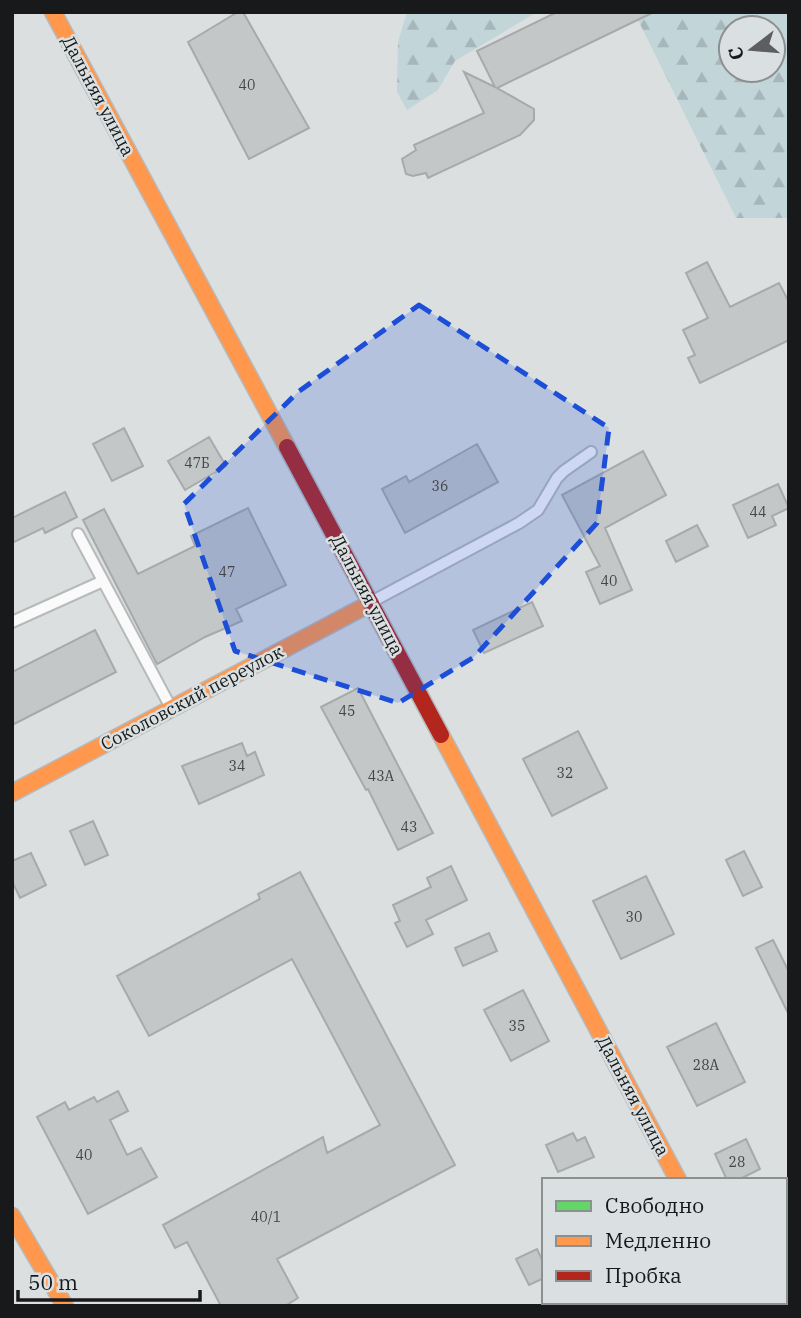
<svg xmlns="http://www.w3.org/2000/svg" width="801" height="1318" font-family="'IBM Plex Serif',serif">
<defs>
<pattern id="forest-firs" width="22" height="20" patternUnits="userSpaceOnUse" patternTransform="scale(1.75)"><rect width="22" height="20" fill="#c2d5d9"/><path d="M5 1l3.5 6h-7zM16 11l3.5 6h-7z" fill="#a6b6ba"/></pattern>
</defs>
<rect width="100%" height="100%" fill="#dbdfe0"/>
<path fill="url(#forest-firs)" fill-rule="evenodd" d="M 407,12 L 537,12 L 455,61 L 438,90 L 407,110 L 397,92 L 398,42 Z
M 634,12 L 789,12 L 789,218 L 736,218 ZM 731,28 L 773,28 L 773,70 L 731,70 Z"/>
<path fill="#c4c7c8" stroke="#a7aaab" stroke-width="2" d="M 238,12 L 243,12 L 309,128 L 249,159 L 188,42 Z
M 557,12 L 654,12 L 497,88 L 534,109 L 534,120 L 520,135 L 428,178 L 426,173 L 413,176 L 406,174 L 402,159 L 416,150 L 414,145 L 484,113 L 464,72 L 495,87 L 477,51 Z
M 707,262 L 730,307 L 779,283 L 789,302 L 789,340 L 700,383 L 688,358 L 695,355 L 683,330 L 708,318 L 686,273 Z
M 124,428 L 143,466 L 112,481 L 93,444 Z
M 209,437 L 226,466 L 185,490 L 168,461 Z
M 477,444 L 498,482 L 405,533 L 382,489 L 406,476 L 409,482 Z
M 643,451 L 666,495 L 605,528 L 632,590 L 600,604 L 586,572 L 600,566 L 562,495 Z
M 778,484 L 789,508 L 772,516 L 776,525 L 748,538 L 733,505 Z
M 65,492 L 77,517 L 45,533 L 43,528 L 12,543 L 12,518 Z
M 248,508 L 286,585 L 236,609 L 242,621 L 205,637 L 157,664 L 83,520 L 104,509 L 138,574 L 195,546 L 191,536 Z
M 697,525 L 708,546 L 676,562 L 666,541 Z
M 532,602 L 543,626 L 484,653 L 473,630 Z
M 95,630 L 116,672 L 12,725 L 12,672 Z
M 358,688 L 433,833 L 398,850 L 368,789 L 366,790 L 321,707 Z
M 578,731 L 607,788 L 552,816 L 523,759 Z
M 242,743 L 247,756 L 255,752 L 264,775 L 199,804 L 182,766 Z
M 93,821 L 108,855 L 85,865 L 70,831 Z
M 744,851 L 762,887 L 743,896 L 726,860 Z
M 31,853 L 46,885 L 20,898 L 12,881 L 12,861 Z
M 451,866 L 467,900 L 426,920 L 433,934 L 407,947 L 395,923 L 400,921 L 393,905 L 431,887 L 427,878 Z
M 300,872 L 455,1165 L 277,1259 L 298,1298 L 285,1306 L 221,1306 L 187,1242 L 175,1248 L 163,1225 L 323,1137 L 327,1153 L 380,1125 L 292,959 L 149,1036 L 117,976 L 260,899 L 258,894 Z
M 646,876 L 674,934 L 621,959 L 593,901 Z
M 489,933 L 497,951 L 463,966 L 455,948 Z
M 773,940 L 789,972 L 789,1015 L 756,948 Z
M 523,990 L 549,1041 L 511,1061 L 484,1010 Z
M 716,1023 L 745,1082 L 697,1106 L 667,1047 Z
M 118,1091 L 128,1111 L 110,1120 L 127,1155 L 141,1148 L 157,1177 L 88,1214 L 37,1117 L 65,1102 L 69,1110 L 94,1097 L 97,1102 Z
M 573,1133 L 577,1141 L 585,1137 L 594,1157 L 558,1172 L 546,1145 Z
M 746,1139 L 760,1169 L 738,1180 L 727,1180 L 715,1154 Z
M 537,1249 L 544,1264 L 544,1278 L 529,1285 L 516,1259 Z"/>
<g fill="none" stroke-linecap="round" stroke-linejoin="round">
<g stroke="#b7babb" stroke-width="14">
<path id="lane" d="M 78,534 L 170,706
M 373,601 L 519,523 L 538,510 L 557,478 L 564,471 L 591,452
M 12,622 L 103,581"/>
</g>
<g stroke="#b7babb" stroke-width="26">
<path id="street" d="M 785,1221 L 789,1219
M 628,1306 L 634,1302"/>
</g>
<g stroke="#b7babb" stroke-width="19">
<path id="fast" d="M 743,1302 L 745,1306"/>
</g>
<g stroke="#b7babb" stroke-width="19">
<path id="slow" d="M 53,12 L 287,447
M 441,735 L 678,1180
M 12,793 L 371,603
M 12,1216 L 65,1306"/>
</g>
<g stroke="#b7babb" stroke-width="19">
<path id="jam" d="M 287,447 L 441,735"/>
</g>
<use href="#lane" stroke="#fafafa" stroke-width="10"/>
<use href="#street" stroke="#fafafa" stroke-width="23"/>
<use href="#fast" stroke="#63d668" stroke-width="16"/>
<use href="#slow" stroke="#ff974d" stroke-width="16"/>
<use href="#jam" stroke="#b3261e" stroke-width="16"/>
</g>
<path fill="#1d4ed8" fill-opacity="0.2" stroke="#1d4ed8" stroke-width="5" stroke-dasharray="14 9" stroke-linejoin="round" d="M 419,305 L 609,428 L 597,523 L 474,657 L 398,703 L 235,651 L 184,504 L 298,392 Z"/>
<g text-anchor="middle" stroke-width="5" stroke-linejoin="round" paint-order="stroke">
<g font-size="14" fill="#424446">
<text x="247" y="90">40</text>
<text x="197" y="468">47Б</text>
<text x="440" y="491">36</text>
<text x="758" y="517">44</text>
<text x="227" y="577">47</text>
<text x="609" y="586">40</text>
<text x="347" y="716">45</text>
<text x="237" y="771">34</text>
<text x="565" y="778">32</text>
<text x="381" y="781">43А</text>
<text x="409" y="832">43</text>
<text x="634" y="922">30</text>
<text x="517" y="1031">35</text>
<text x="706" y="1070">28А</text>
<text x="84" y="1160">40</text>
<text x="737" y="1167">28</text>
<text x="266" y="1222">40/1</text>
</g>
<g font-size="18" fill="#17191a" stroke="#dae0e1">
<text transform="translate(98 96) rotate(62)" y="6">Дальняя улица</text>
<text transform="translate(367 595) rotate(62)" y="6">Дальняя улица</text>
<text transform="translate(192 698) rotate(-28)" y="6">Соколовский переулок</text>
<text transform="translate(633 1096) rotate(62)" y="6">Дальняя улица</text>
</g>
</g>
<rect width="801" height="1318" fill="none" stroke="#17191a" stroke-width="28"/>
<rect x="542" y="1178" width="245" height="126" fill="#dae0e1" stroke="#8c9091" stroke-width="2"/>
<rect x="556" y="1201" width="35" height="10" fill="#63d668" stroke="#8c9091" stroke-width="2"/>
<text x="605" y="1213" font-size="21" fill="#17191a">Свободно</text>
<rect x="556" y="1236" width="35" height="10" fill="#ff974d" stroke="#8c9091" stroke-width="2"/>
<text x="605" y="1248" font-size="21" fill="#17191a">Медленно</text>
<rect x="556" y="1271" width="35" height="10" fill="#b3261e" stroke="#8c9091" stroke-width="2"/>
<text x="605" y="1283" font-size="21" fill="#17191a">Пробка</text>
<g transform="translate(752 49) rotate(254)"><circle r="33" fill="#dae0e1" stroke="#8c9091" stroke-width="2"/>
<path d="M0-5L12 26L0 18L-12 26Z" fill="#5c5e5f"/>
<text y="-10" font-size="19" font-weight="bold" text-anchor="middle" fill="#17191a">С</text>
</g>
<path d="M18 1290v10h182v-10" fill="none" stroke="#17191a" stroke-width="3.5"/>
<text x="28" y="1290" font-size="21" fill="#17191a" stroke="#dae0e1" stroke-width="5" paint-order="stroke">50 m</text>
</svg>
